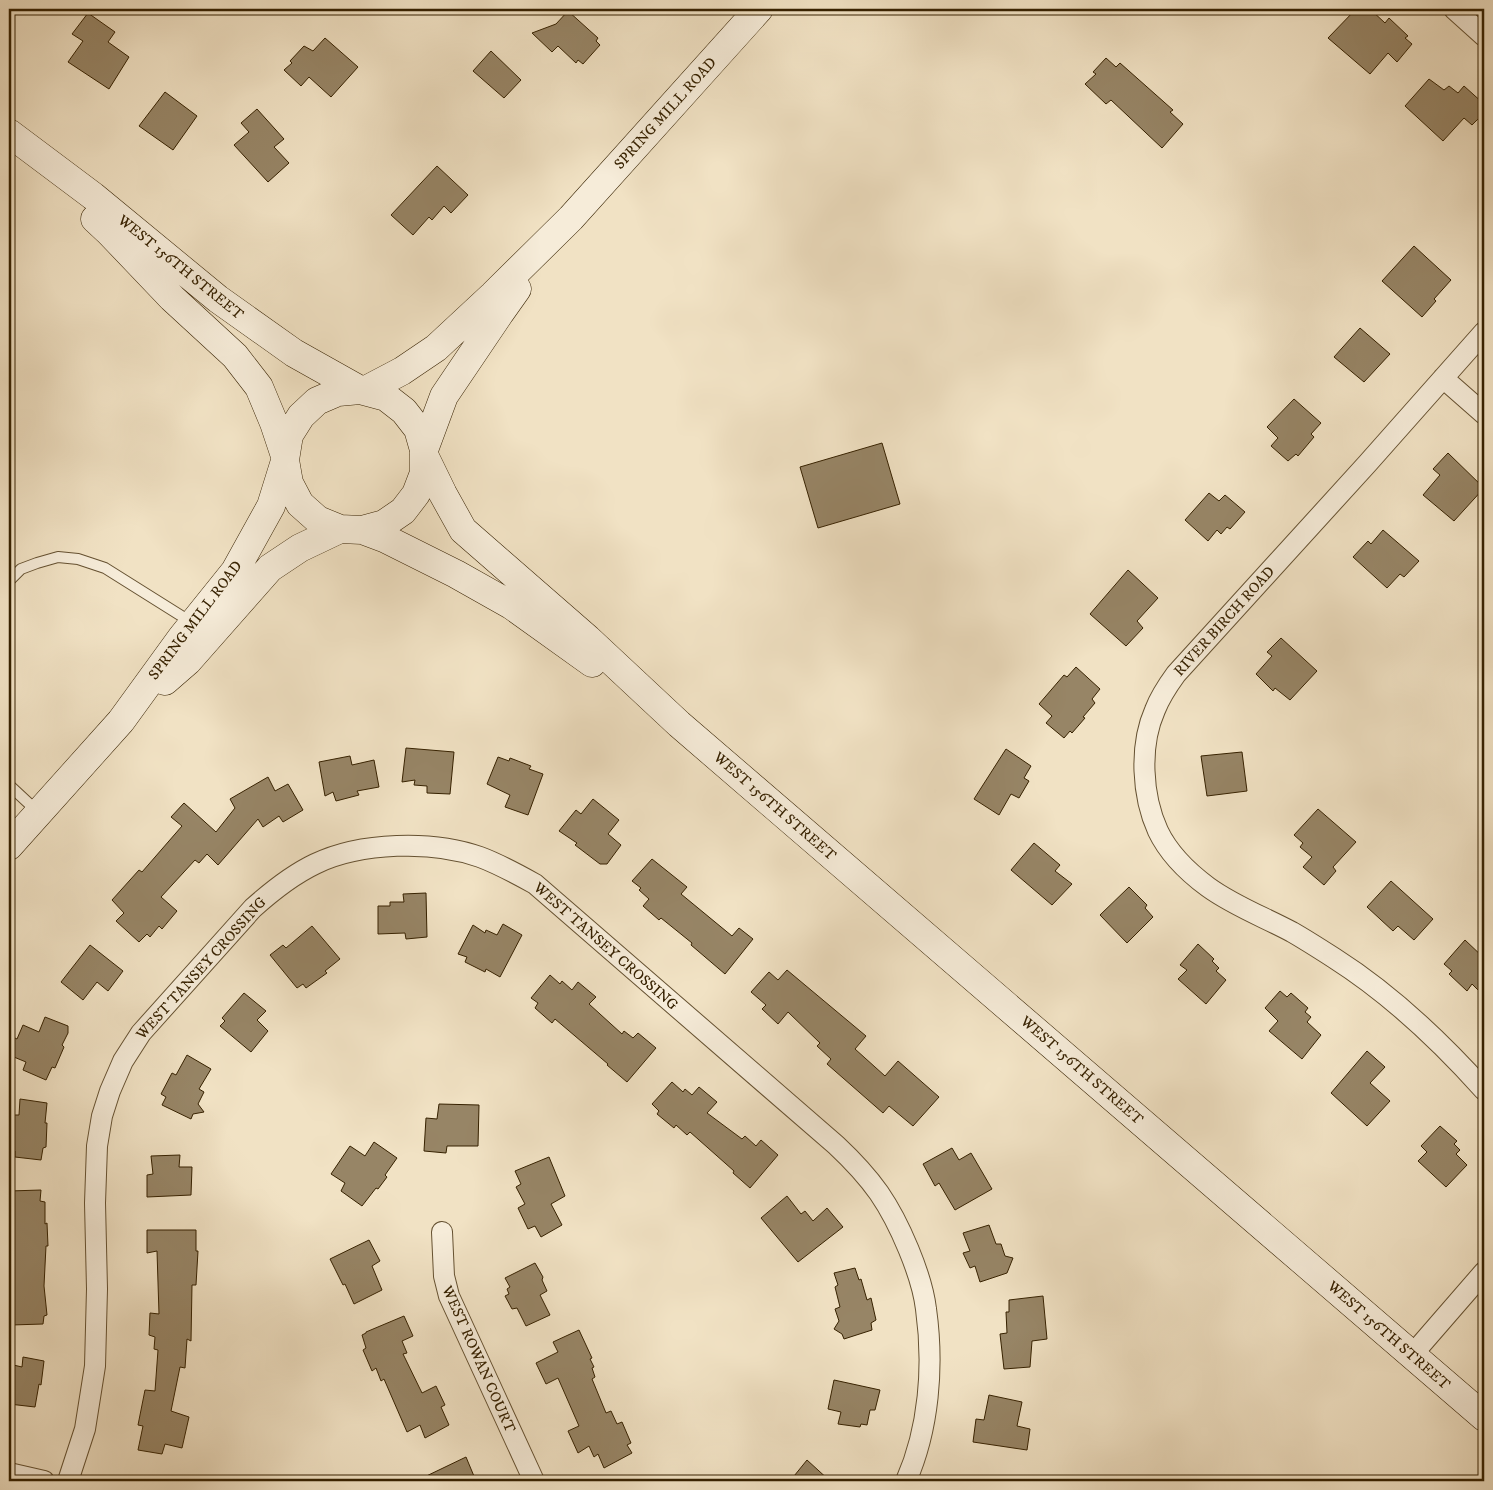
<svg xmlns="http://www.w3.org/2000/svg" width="1493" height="1490" font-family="'IM FELL DW Pica',serif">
<rect width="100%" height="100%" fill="#f1e2c4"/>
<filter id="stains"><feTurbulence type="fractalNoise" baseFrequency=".004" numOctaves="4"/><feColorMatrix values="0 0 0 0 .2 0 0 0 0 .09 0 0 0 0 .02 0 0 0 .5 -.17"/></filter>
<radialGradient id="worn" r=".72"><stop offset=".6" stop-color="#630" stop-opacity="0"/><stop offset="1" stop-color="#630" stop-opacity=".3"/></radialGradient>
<path fill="#978566" stroke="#362100" d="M 1356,9 L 1370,9 L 1385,23 L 1389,18 L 1408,36 L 1405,38 L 1412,44 L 1397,62 L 1388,53 L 1370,74 L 1328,38 Z
M 568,11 L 598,38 L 596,41 L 600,45 L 583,64 L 578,60 L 576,63 L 558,46 L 552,52 L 532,33 L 556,24 Z
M 88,13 L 115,32 L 108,42 L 129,57 L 109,89 L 68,62 L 83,41 L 72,34 Z
M 325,38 L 358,67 L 331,97 L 309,77 L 301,86 L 284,70 L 292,63 L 290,61 L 304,46 L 313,51 Z
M 491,51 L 521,80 L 504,98 L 473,71 Z
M 1106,58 L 1116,67 L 1120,63 L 1173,110 L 1170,112 L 1183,124 L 1162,148 L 1111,100 L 1106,104 L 1085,84 L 1096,74 L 1093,72 Z
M 1429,79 L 1444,90 L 1449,86 L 1458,93 L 1464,86 L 1484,104 L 1484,113 L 1472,125 L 1464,118 L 1443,141 L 1405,106 Z
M 165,92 L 197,116 L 173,150 L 139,126 Z
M 257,109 L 284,139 L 274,147 L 289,163 L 268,182 L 234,145 L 249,132 L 241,123 Z
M 437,166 L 468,195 L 451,213 L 444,206 L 432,220 L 429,217 L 413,235 L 391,215 Z
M 1414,246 L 1451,280 L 1434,299 L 1436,301 L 1422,317 L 1382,281 Z
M 1360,328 L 1390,354 L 1364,382 L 1334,357 Z
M 1294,399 L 1321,423 L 1311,434 L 1314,437 L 1298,456 L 1296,454 L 1288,461 L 1271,446 L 1278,438 L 1267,427 Z
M 882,443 L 900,504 L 818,528 L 800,467 Z
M 1448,453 L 1484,488 L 1454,521 L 1423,495 L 1440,475 L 1433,469 Z
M 1209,493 L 1219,501 L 1225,495 L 1245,512 L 1230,529 L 1227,527 L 1221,534 L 1217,530 L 1208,541 L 1185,520 Z
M 1383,530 L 1419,561 L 1404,577 L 1400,574 L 1387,588 L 1353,557 L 1368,541 L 1371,544 Z
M 1128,570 L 1158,598 L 1137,621 L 1143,628 L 1126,646 L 1090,614 Z
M 1281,638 L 1317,671 L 1290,700 L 1275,688 L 1273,691 L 1256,674 L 1272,656 L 1267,652 Z
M 1076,667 L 1100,689 L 1092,699 L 1095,703 L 1083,717 L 1085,718 L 1072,733 L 1070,731 L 1064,738 L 1046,723 L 1052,716 L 1039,704 L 1064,675 L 1067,677 Z
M 406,748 L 454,752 L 450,794 L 427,793 L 427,786 L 414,785 L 415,780 L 402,782 Z
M 1006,749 L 1031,766 L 1024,778 L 1029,781 L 1019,798 L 1011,794 L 999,815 L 974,799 Z
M 1242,752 L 1247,791 L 1207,796 L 1201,756 Z
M 350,756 L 352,765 L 374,760 L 379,787 L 357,791 L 359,795 L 336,801 L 333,792 L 325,796 L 319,762 Z
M 498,757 L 509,761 L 510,758 L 531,766 L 529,769 L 543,774 L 528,815 L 505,807 L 510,795 L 487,784 Z
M 268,777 L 275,791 L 288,784 L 303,810 L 283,822 L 279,816 L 263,827 L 258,819 L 218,865 L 207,854 L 199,863 L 195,860 L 161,897 L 177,911 L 162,929 L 159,926 L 150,937 L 147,934 L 139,942 L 116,921 L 124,913 L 112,900 L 139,870 L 142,872 L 182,826 L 171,817 L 184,803 L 216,832 L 235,808 L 230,799 Z
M 593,799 L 619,820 L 608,834 L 621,845 L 607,864 L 600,864 L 575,845 L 577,843 L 559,831 L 576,810 L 581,814 Z
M 1318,809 L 1356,842 L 1333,867 L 1336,871 L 1324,885 L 1303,867 L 1312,857 L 1300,847 L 1303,843 L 1294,835 Z
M 1034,843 L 1060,865 L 1055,871 L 1072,884 L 1052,905 L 1011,870 Z
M 652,859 L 687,887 L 681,894 L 732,936 L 739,928 L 753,939 L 725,974 L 691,945 L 692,943 L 661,918 L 659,920 L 643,906 L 649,899 L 639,890 L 641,888 L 632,881 Z
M 1391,881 L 1433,919 L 1414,940 L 1398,926 L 1393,931 L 1367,907 Z
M 1129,887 L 1147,905 L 1145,908 L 1153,917 L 1127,943 L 1100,915 Z
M 426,893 L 427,937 L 406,939 L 405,933 L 378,934 L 378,906 L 390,906 L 390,902 L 404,902 L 403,894 Z
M 503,924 L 522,935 L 500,977 L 486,969 L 485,972 L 465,962 L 467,957 L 458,954 L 473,925 L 485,933 L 486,930 L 497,935 Z
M 312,926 L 340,959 L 325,971 L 327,973 L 306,988 L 303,984 L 297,988 L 270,955 L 283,945 L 286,948 Z
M 1465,940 L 1484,958 L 1484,996 L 1472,984 L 1467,991 L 1449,974 L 1452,971 L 1444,964 Z
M 1198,944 L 1214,959 L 1212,961 L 1219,968 L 1216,971 L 1226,980 L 1206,1004 L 1178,979 L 1187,970 L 1180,965 Z
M 90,945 L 123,971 L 108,991 L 97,982 L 83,1000 L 61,982 Z
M 787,970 L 866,1036 L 855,1049 L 885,1076 L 898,1061 L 939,1097 L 913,1126 L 889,1106 L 883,1113 L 827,1064 L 831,1059 L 817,1046 L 820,1043 L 788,1012 L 778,1024 L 762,1009 L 766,1005 L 751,992 L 769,972 L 778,980 Z
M 550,975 L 560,984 L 562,981 L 572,990 L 578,982 L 596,997 L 589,1004 L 622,1034 L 624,1031 L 633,1038 L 638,1033 L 656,1048 L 627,1082 L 607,1065 L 608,1064 L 555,1019 L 552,1023 L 535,1008 L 538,1003 L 531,998 Z
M 1280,991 L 1287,997 L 1291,993 L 1308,1008 L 1305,1012 L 1311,1017 L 1307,1022 L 1321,1035 L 1302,1059 L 1269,1031 L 1278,1021 L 1265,1008 Z
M 244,993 L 266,1011 L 257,1020 L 268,1031 L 251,1052 L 220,1026 L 225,1021 L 222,1018 Z
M 45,1017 L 68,1026 L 68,1033 L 62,1045 L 64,1047 L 55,1068 L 52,1067 L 46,1080 L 23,1070 L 26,1062 L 9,1055 L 9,1035 L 17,1039 L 23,1025 L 39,1032 Z
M 1367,1051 L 1385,1067 L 1370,1083 L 1390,1101 L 1367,1126 L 1331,1093 Z
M 187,1055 L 211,1069 L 199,1089 L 204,1092 L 198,1104 L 204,1112 L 193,1114 L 191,1119 L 162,1105 L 166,1097 L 161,1094 L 172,1073 L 176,1075 Z
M 672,1082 L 683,1092 L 685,1089 L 692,1095 L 699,1087 L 717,1102 L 707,1113 L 742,1139 L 745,1136 L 756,1146 L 761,1140 L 778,1155 L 750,1188 L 733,1173 L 734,1171 L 690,1132 L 687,1135 L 676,1125 L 674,1128 L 657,1114 L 659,1111 L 652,1104 Z
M 20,1099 L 47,1103 L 45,1123 L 47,1123 L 46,1147 L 43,1148 L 41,1160 L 15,1157 L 15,1151 L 9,1150 L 9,1115 L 19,1115 Z
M 439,1104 L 479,1105 L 478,1146 L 447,1146 L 446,1153 L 424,1151 L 426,1118 L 437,1119 Z
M 1440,1126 L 1457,1141 L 1454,1144 L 1460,1150 L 1456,1154 L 1467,1165 L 1446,1187 L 1418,1161 L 1427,1152 L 1421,1146 Z
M 374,1142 L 397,1158 L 385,1175 L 387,1177 L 378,1189 L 376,1188 L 362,1206 L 341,1191 L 345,1183 L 331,1174 L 350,1146 L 365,1156 Z
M 952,1148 L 959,1160 L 971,1153 L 992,1189 L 955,1210 L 939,1183 L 935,1186 L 923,1164 Z
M 180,1155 L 179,1167 L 192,1167 L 191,1195 L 147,1197 L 147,1175 L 153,1174 L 151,1156 Z
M 549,1157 L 565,1196 L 551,1204 L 562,1225 L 541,1237 L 535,1226 L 528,1229 L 518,1208 L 525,1204 L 516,1187 L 521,1184 L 515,1171 Z
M 41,1190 L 40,1201 L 45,1202 L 45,1224 L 47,1223 L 48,1246 L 46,1246 L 44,1286 L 47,1315 L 44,1316 L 43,1324 L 11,1325 L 11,1305 L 9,1305 L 9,1293 L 13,1246 L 9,1246 L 9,1191 Z
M 787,1196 L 801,1214 L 805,1211 L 813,1221 L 827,1208 L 843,1227 L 798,1262 L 761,1218 Z
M 989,1225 L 996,1244 L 1001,1244 L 1005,1256 L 1013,1258 L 1007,1273 L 980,1282 L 975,1266 L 970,1268 L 963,1253 L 970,1251 L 963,1233 Z
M 147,1230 L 196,1230 L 196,1251 L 198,1251 L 196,1285 L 192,1285 L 191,1341 L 187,1339 L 185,1368 L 180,1367 L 171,1411 L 189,1417 L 182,1448 L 165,1444 L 162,1454 L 138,1450 L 143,1426 L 138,1425 L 145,1390 L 155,1391 L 158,1350 L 154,1349 L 155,1337 L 149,1335 L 150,1313 L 159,1314 L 157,1251 L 147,1253 Z
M 369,1240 L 380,1261 L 372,1266 L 382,1290 L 354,1304 L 345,1284 L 343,1285 L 330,1259 Z
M 535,1263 L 543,1277 L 542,1280 L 547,1291 L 540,1295 L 550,1315 L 526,1326 L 517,1308 L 512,1309 L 505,1296 L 509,1294 L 507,1289 L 510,1287 L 505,1278 Z
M 855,1268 L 859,1280 L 861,1279 L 867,1300 L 871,1298 L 876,1320 L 871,1323 L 872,1330 L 844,1339 L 842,1334 L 834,1329 L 839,1321 L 835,1309 L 840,1307 L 835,1287 L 838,1285 L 834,1273 Z
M 1043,1296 L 1047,1339 L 1032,1341 L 1030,1367 L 1004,1369 L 1000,1334 L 1007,1333 L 1006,1312 L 1009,1312 L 1009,1300 Z
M 404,1316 L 413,1336 L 402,1341 L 407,1353 L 403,1354 L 422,1393 L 436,1386 L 445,1405 L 441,1407 L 449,1425 L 425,1438 L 420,1425 L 407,1432 L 384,1379 L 381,1381 L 376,1368 L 372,1371 L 363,1350 L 366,1348 L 362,1335 L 366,1333 L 366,1332 Z
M 579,1330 L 592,1358 L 590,1359 L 594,1367 L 592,1368 L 595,1377 L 592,1379 L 606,1413 L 611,1411 L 617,1424 L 622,1422 L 631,1443 L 627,1445 L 632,1453 L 604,1468 L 598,1454 L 594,1457 L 589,1446 L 578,1453 L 568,1431 L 579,1426 L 558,1378 L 546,1384 L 536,1363 L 558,1352 L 553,1342 Z
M 23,1357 L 44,1361 L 41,1385 L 39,1384 L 35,1407 L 9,1404 L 9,1364 L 22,1367 Z
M 834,1380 L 880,1390 L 875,1410 L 870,1410 L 867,1425 L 861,1424 L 860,1427 L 838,1424 L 841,1412 L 828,1409 Z
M 989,1395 L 1022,1402 L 1017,1426 L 1030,1429 L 1027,1450 L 973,1442 L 976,1419 L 984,1420 Z
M 466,1457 L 476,1481 L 416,1481 Z
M 807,1460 L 830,1481 L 790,1481 Z"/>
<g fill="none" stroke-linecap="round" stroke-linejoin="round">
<g stroke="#655131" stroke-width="12">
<path id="lane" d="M 9,581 L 21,569 L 37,563 L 58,557 L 78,559 L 105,568 L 191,622
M 9,785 L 38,812"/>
</g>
<g stroke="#655131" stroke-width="22">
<path id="street" d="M 1454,9 L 1484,36
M 1484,332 L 1367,464 L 1176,674 C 1168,685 1160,697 1155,710 C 1139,746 1142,796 1158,831 C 1169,854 1189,873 1208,887 C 1234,906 1264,917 1292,932 C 1306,940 1320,949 1334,958 C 1389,993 1441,1042 1484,1090
M 1443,378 L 1484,414
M 442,1232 L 444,1276 L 449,1296 L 534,1481
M 1412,1355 L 1484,1272
M 9,1473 L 44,1481
M 68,1481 L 85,1429 L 95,1366 L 97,1289 L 95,1203 L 97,1146 L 102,1116 L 110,1091 L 123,1061 L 141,1033 L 253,908 C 272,891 292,875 315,864 C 360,842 433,840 480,857 C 499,864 517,874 535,884 L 836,1145 C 852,1160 867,1176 879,1193 C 899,1222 922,1275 926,1309 C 934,1366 929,1429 906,1481"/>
</g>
<g stroke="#362100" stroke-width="29">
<path id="secondary" d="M 9,133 L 93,196 L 218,299 L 294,353 L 360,390
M 95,219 L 110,233 L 172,298 L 235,356 L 259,387 L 274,423 L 285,456
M 364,391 L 402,371 L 436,348 L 493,295 L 571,218 L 759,9
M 424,450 L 444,396 L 500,313 L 517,289
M 424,455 L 443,494 L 463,530 L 588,639 L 679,724 L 1484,1417
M 362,530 L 384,524 L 403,511 L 416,494 L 424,473 L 424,450 L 418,429 L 404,411 L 386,397 L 360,390 L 338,392 L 317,401 L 301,416 L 289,435 L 285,460 L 289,483 L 300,504 L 318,520 L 340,529 L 362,530 L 386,539 L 456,574 L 511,605 L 592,663
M 165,681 L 188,661 L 270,568 L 300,548 L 340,529
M 9,846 L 121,721 L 182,637 L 235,571 L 271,506 L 285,461"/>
</g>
<use href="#lane" stroke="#f6ecd9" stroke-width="10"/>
<use href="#street" stroke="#f6ecd9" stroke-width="20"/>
<use href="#secondary" stroke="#f6ecd9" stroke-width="28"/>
</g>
<g text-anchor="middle" stroke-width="4" stroke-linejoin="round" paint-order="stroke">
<g font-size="15" fill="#362100" stroke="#f6ecd9">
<text transform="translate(665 113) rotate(-48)" y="5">SPRING MILL ROAD</text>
<text transform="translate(181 267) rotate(39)" y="5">WEST 156TH STREET</text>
<text transform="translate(195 620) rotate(-53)" y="5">SPRING MILL ROAD</text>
<text transform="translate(1224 621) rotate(-48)" y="5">RIVER BIRCH ROAD</text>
<text transform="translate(775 806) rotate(41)" y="5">WEST 156TH STREET</text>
<text transform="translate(606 946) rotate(41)" y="5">WEST TANSEY CROSSING</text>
<text transform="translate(201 968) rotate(-48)" y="5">WEST TANSEY CROSSING</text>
<text transform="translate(1082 1070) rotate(41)" y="5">WEST 156TH STREET</text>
<text transform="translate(1389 1335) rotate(41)" y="5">WEST 156TH STREET</text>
<text transform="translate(479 1359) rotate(66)" y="5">WEST ROWAN COURT</text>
</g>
</g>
<rect width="1493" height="1490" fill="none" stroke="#f1e2c4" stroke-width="30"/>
<rect x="10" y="10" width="1473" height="1470" fill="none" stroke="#362100" stroke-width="2.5"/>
<rect x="15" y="15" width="1463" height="1460" fill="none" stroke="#362100"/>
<rect width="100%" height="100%" filter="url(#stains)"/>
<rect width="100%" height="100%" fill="url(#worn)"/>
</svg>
